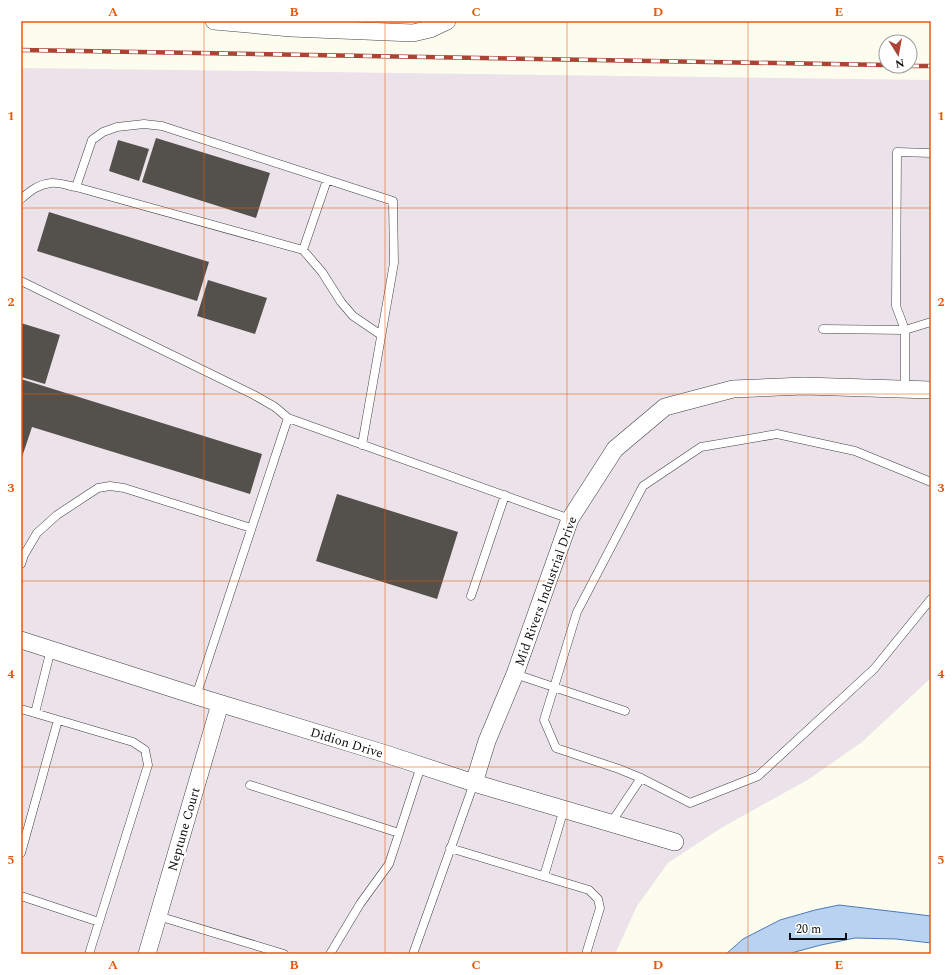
<svg xmlns="http://www.w3.org/2000/svg" width="952" height="975" font-family="Spectral,serif">
<rect width="100%" height="100%" fill="#fdfdef"/>
<path fill="#ebe2ea" d="M 21,68 L 931,80 L 931,678 L 862,742 L 809,779 L 721,828 L 668,863 L 637,906 L 615,954 L 21,954 Z"/>
<path fill="#b9d2ef" stroke="#497bbd" d="M 839,905 L 931,916 L 931,943 L 896,939 L 855,938 L 821,945 L 795,952 L 789,954 L 726,954 L 743,939 L 780,920 L 815,910 Z"/>
<path fill="#54504b" d="M 156,138 L 270,173 L 256,218 L 142,182 Z
M 118,140 L 149,149 L 139,181 L 109,171 Z
M 49,212 L 209,262 L 197,301 L 37,251 Z
M 208,280 L 267,298 L 255,334 L 197,316 Z
M 21,323 L 60,335 L 45,384 L 21,377 Z
M 21,379 L 262,454 L 250,494 L 32,427 L 21,460 Z
M 337,494 L 458,532 L 437,599 L 316,561 Z"/>
<g fill="none" stroke-linecap="round" stroke-linejoin="round">
<g stroke="#404040" stroke-width="9">
<path id="lane" d="M 327,180 L 303,250 L 76,187 L 92,140 L 103,132 L 117,127 L 144,124 L 162,126 L 393,201 L 394,263 L 362,445
M 21,199 C 30,191 39,184 51,183 C 59,182 69,186 76,187
M 303,250 L 322,272 L 341,302 L 353,316 L 381,335
M 21,281 L 254,395 L 275,407 L 288,418
M 823,329 L 905,330 L 931,322
M 905,389 L 905,330 L 896,306 L 897,152 L 931,153
M 21,564 L 24,555 L 37,533 L 57,515 L 98,488 L 110,486 L 124,488 L 251,528
M 471,596 L 505,495
M 515,674 L 625,711
M 196,696 L 288,418 L 570,519
M 21,709 L 133,742 L 145,750 L 148,765 L 89,954
M 35,713 L 51,649
M 641,778 L 619,769 L 556,748 L 544,720 L 577,612 L 643,486 L 701,447 L 777,434 L 855,451 L 931,482
M 250,785 L 399,833
M 611,823 L 641,778 L 690,803 L 758,776 L 874,669 L 931,599
M 450,848 L 589,890 L 598,899 L 600,908 L 586,954
M 21,853 L 58,720
M 544,876 L 564,809
M 21,896 L 99,922
M 158,916 L 284,954
M 330,954 L 360,904 L 389,864 L 421,766
M 413,954 L 474,783"/>
</g>
<g stroke="#404040" stroke-width="18">
<path id="street" d="M 214,21 L 291,28 L 413,33 L 430,29 L 447,21
M 21,640 L 196,696 L 386,754 L 474,783 L 675,842
M 474,783 L 487,741 L 515,674 L 570,519 L 615,449 L 665,407 L 733,389 L 804,386 L 931,390
M 147,954 L 220,704"/>
</g>
<use href="#lane" stroke="#fff" stroke-width="8"/>
<use href="#street" stroke="#fff" stroke-width="17"/>
<g stroke="#ac4436" stroke-width="4.5">
<path id="rail" d="M 21,50 L 886,65
M 910,66 L 931,66"/>
</g>
<use href="#rail" stroke="#fff" stroke-width="3" stroke-dasharray="9" stroke-linecap="butt"/>
</g>
<path fill="none" stroke="#e8590c" stroke-width="1" stroke-opacity="0.55" d="M 204,21 L 204,954M 385,21 L 385,954M 567,21 L 567,954M 748,21 L 748,954M 21,208 L 931,208M 21,394 L 931,394M 21,581 L 931,581M 21,767 L 931,767"/>
<g text-anchor="middle" stroke-width="4" stroke-linejoin="round" paint-order="stroke">
<g font-size="13" fill="#0d0d0d" stroke="#fff">
<text transform="translate(545 591) rotate(-70)" y="5">Mid Rivers Industrial Drive</text>
<text transform="translate(347 742) rotate(17)" y="5">Didion Drive</text>
<text transform="translate(183 829) rotate(-74)" y="5">Neptune Court</text>
</g>
</g>
<rect width="952" height="975" fill="none" stroke="#ffffff" stroke-width="44"/>
<g transform="translate(898 54) rotate(169)"><circle r="19" fill="#ffffff" stroke="#9e9e9e"/>
<path d="M0-3L7 15L0 10L-7 15Z" fill="#ac4436"/>
<text y="-6" font-size="11" font-weight="bold" text-anchor="middle" fill="#0d0d0d">N</text>
</g>
<path d="M790 933v6h56v-6" fill="none" stroke="#0d0d0d" stroke-width="2"/>
<text x="796" y="933" font-size="12" fill="#0d0d0d" stroke="#ffffff" stroke-width="3" paint-order="stroke">20 m</text>
<rect x="22" y="22" width="908" height="931" fill="none" stroke="#e8590c" stroke-width="1.5"/>
<g font-size="13" text-anchor="middle" font-weight="bold" fill="#e8590c">
<text x="113" y="16">A</text>
<text x="294" y="16">B</text>
<text x="476" y="16">C</text>
<text x="658" y="16">D</text>
<text x="839" y="16">E</text>
<text x="11" y="120">1</text>
<text x="941" y="120">1</text>
<text x="11" y="306">2</text>
<text x="941" y="306">2</text>
<text x="11" y="492">3</text>
<text x="941" y="492">3</text>
<text x="11" y="678">4</text>
<text x="941" y="678">4</text>
<text x="11" y="864">5</text>
<text x="941" y="864">5</text>
<text x="113" y="969">A</text>
<text x="294" y="969">B</text>
<text x="476" y="969">C</text>
<text x="658" y="969">D</text>
<text x="839" y="969">E</text>
</g>
</svg>
